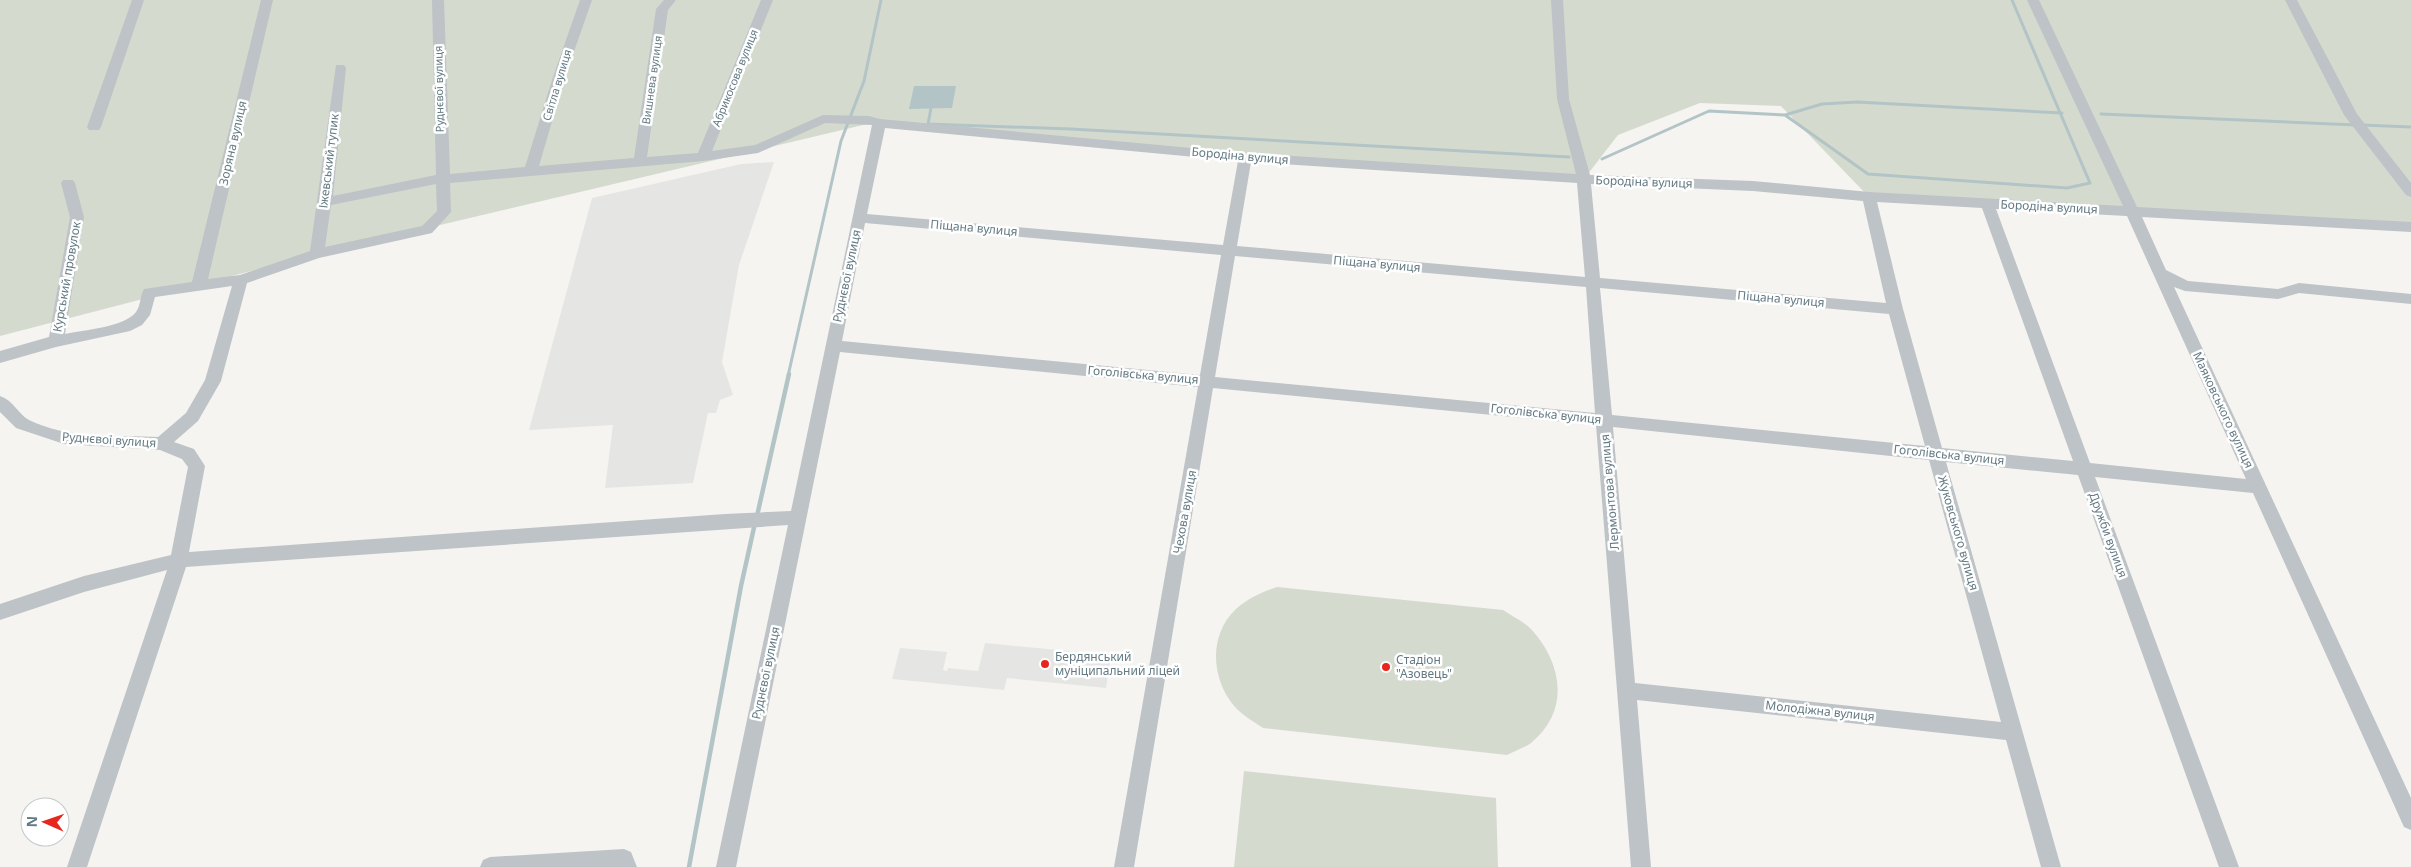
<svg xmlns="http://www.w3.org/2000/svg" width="2411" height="867" font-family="'Noto Sans',sans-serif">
<rect width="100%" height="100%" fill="#f5f4f0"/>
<path fill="#e5e6e4" d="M 774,162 L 739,265 L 722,362 L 733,395 L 720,400 L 716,413 L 708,413 L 693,483 L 605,488 L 613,425 L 529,430 L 592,198 L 741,164 Z
M 985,643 L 1111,655 L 1106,688 L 1007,678 L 1004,690 L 892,679 L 900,648 L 947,652 L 943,670 L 947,671 L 948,668 L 978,671 Z"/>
<path fill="#d5dacf" d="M 0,0 L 2031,0 L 2129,210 L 1869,197 L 1781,106 L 1700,103 L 1618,135 L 1584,179 L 1245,157 L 880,121 L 317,254 L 0,336 Z
M 2034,0 L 2411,0 L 2411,226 L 2133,210 Z
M 1277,587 L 1503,610 C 1512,616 1524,622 1531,629 C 1563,664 1570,711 1531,743 C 1524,748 1515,751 1507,755 L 1263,728 C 1254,722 1242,715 1235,707 C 1211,680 1208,635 1236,609 C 1248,598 1262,592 1277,587 Z
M 1244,771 L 1496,798 L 1498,867 L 1234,867 Z"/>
<path fill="#b3c4c6" d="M 914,86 L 956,86 L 952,108 L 909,109 Z"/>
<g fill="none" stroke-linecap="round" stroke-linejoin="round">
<path stroke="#b3c4c6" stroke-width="3" d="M 931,108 L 928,124 L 1071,129 L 1569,157
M 2101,114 L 2356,125
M 1785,115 L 1822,104 L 1857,102 L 2062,113
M 2362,125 L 2411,127
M 1602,159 L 1709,111 L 1785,115 L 1868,174 L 2067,188 L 2090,183 L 2012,0
M 788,376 L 841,141 L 864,81 L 881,0"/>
<path stroke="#b3c4c6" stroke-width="4.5" d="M 757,516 L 789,374
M 689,867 L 741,586 L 755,523"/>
<path fill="#bdc3c6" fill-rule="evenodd" d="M 132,0 L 144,0 L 101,127 L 99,130 L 89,130 L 87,127 Z
M 261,0 L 273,0 L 208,279 L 240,275 L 310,251 L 336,65 L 344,65 L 346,68 L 333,196 L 436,175 L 432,0 L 444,0 L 450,174 L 525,167 L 552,80 L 580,0 L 592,0 L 564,80 L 539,166 L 634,158 L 656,9 L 664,0 L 676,0 L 668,10 L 647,157 L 698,153 L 761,0 L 773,0 L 712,151 L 755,145 L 823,115 L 869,116 L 880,119 L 1245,153 L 1576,174 L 1557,99 L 1551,0 L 1563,0 L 1569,99 L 1590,175 L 1753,181 L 1869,192 L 2123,206 L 2027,0 L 2039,0 L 2137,207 L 2411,222 L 2411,232 L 2142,217 L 2166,270 L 2188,281 L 2278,289 L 2299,283 L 2411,294 L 2411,304 L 2299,293 L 2278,299 L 2185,291 L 2174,287 L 2411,798 L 2411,830 L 2404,827 L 2253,493 L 2095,477 L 2239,867 L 2219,867 L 2078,475 L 1946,462 L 2061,867 L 2041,867 L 2006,740 L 1637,700 L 1651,867 L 1631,867 L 1596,425 L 1213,388 L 1134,867 L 1114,867 L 1198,387 L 840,352 L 736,867 L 716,867 L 788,525 L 186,567 L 87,867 L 67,867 L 167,570 L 84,592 L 0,620 L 0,604 L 84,576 L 171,555 L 188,467 L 182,459 L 160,450 L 64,444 L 16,428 L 0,412 L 0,396 C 13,400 18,414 29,420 C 67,439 116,435 158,437 L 186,413 L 205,380 L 232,286 L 155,297 L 150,315 L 142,325 L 130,331 L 56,347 L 0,363 L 0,351 L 49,337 L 70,217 L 61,183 L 63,180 L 73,180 L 75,183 L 84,217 L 65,334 C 83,330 125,327 136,312 C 141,305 140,296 144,289 L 192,282 ZM 825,123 L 872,125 L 791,511 L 725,514 L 189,552 L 205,466 L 194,449 L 174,442 L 198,421 L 221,381 L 247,283 L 319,258 L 432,233 L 451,212 L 450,183 L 703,161 L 758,153 ZM 885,128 L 1238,161 L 1223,245 L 867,214 ZM 1251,162 L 1577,183 L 1585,277 L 1237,246 ZM 436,184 L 437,211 L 422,226 L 325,247 L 331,205 ZM 1591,184 L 1753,191 L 1863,201 L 1886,303 L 1600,278 ZM 1877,202 L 1982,208 L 2073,461 L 1942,448 L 1903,309 ZM 1996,209 L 2127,216 L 2246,479 L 2090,463 ZM 865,223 L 1221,255 L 1200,375 L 842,341 ZM 1235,256 L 1586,287 L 1595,413 L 1215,377 ZM 1600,288 L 1889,314 L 1925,446 L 1612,415 ZM 1613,427 L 1929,460 L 2001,722 L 1635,683 Z
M 2285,0 L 2297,0 L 2357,114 L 2411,183 L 2411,197 L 2406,195 L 2344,115 Z
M 624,849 L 631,852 L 637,867 L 480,867 L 483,860 L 490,857 Z"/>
</g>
<g fill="#e8261d" stroke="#fff" stroke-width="2">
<circle cx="1045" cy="664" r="5"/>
<circle cx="1386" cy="667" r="5"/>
</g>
<g text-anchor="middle" stroke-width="5" stroke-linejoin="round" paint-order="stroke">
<g font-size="11" fill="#637a83" stroke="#fff">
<text transform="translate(735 78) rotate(-68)" y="4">Абрикосова вулиця</text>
<text transform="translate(652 80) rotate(-82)" y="4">Вишнева вулиця</text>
<text transform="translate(557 85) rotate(-73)" y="4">Світла вулиця</text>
<text transform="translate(439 89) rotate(-91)" y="4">Руднєвої вулиця</text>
</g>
<g font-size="12" fill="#637a83" stroke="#fff">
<text transform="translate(233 143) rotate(-77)" y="4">Зоряна вулиця</text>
<text transform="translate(1240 156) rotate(5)" y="4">Бородіна вулиця</text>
<text transform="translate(329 161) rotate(-83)" y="4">Іжевський тупик</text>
<text transform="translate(1644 182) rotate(2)" y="4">Бородіна вулиця</text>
<text transform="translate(2049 207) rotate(3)" y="4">Бородіна вулиця</text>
<text transform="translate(974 228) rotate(5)" y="4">Піщана вулиця</text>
<text transform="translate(1377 264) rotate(5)" y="4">Піщана вулиця</text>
<text transform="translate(847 276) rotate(-78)" y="4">Руднєвої вулиця</text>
<text transform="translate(67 277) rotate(-80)" y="4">Курський провулок</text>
<text transform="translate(1781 299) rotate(5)" y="4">Піщана вулиця</text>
<text transform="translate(1143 375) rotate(5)" y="4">Гоголівська вулиця</text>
<text transform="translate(2223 410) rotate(65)" y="4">Маяковського вулиця</text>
<text transform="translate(1546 414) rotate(6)" y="4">Гоголівська вулиця</text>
<text transform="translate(109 440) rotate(4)" y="4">Руднєвої вулиця</text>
<text transform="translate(1949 455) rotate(6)" y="4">Гоголівська вулиця</text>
<text transform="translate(1610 492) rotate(-95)" y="4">Лермонтова вулиця</text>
<text transform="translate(1185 512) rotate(-80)" y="4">Чехова вулиця</text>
<text transform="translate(1958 533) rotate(74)" y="4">Жуковського вулиця</text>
<text transform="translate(2108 535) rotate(70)" y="4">Дружби вулиця</text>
<text transform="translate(766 673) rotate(-78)" y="4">Руднєвої вулиця</text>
<text transform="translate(1820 711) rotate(6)" y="4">Молодіжна вулиця</text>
</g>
<g font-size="12" fill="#637a83" stroke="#fff" text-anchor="start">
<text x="1055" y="661">Бердянський<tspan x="1055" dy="14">муніципальний ліцей</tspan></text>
<text x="1396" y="664">Стадіон<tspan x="1396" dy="14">"Азовець"</tspan></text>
</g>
</g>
<g transform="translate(45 822) rotate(272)"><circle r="24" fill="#ffffff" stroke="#c1cacd"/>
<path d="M0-4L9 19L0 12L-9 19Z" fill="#e8261d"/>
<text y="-8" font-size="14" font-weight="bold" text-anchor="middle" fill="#637a83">N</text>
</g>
</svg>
